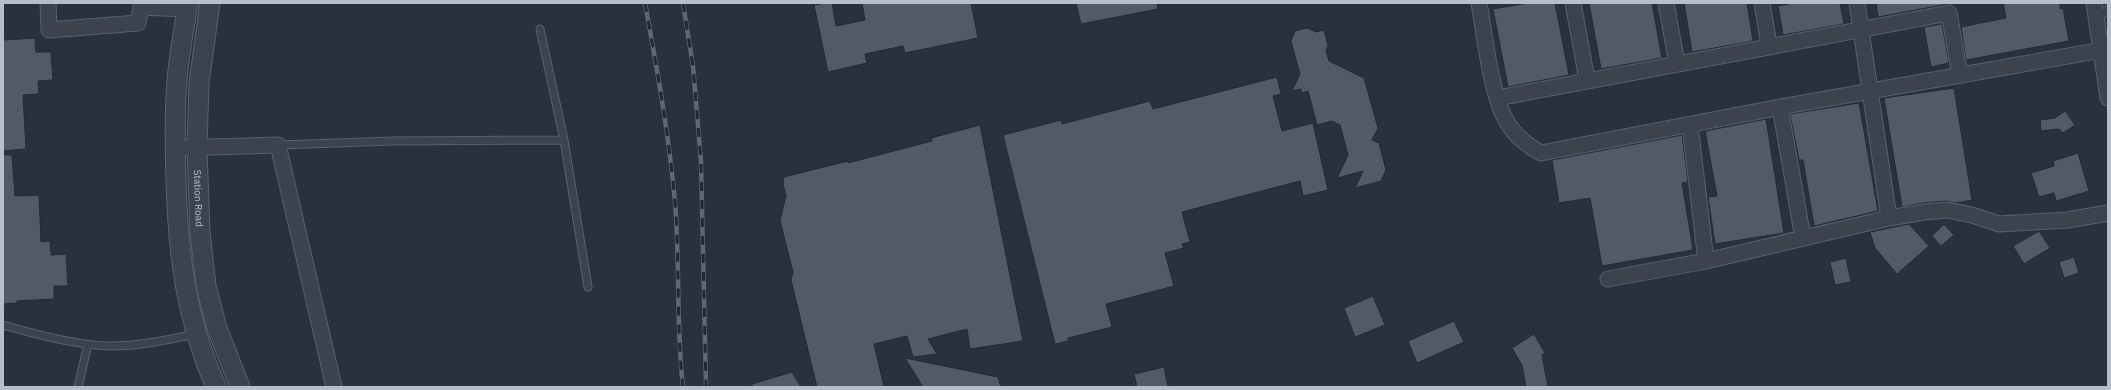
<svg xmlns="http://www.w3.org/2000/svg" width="2111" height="390" font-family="'IBM Plex Sans',sans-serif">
<rect width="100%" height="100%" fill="#28313e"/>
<path fill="#525a68" stroke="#232a35" d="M 825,3 L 832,3 L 836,26 L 865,20 L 862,3 L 971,3 L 978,38 L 905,53 L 903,46 L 865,54 L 867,63 L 828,72 L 814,5 Z
M 1076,3 L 1157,3 L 1158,9 L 1081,24 Z
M 1528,3 L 1555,3 L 1569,75 L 1508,87 L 1493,9 Z
M 1589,3 L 1652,3 L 1662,58 L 1601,69 Z
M 1684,3 L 1747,3 L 1753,41 L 1692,52 Z
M 1793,3 L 1840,3 L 1844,24 L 1783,35 L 1778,6 Z
M 1876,3 L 1948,3 L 1948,4 L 1878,17 Z
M 2003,3 L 2060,3 L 2060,9 L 2063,8 L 2069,41 L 1966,60 L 1961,27 L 2006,18 Z
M 1942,24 L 1949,63 L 1931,67 L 1924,27 Z
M 1307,28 L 1316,32 L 1324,30 L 1328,46 L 1326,51 L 1329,61 L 1364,78 L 1378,128 L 1372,140 L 1379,143 L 1386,170 L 1381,181 L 1355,188 L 1363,171 L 1337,178 L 1348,155 L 1340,125 L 1332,121 L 1317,125 L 1308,91 L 1302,93 L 1301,89 L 1292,91 L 1300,74 L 1291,41 L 1295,31 Z
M 35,38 L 36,52 L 51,52 L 53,80 L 38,81 L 39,94 L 23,95 L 26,149 L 3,151 L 3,40 Z
M 1277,77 L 1281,94 L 1273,96 L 1282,131 L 1313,123 L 1328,190 L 1303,196 L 1300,181 L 1182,212 L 1190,242 L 1182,244 L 1184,248 L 1165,253 L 1174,286 L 1106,304 L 1112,327 L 1068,338 L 1068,341 L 1055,344 L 1003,135 L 1061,120 L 1062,124 L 1150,101 L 1153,109 Z
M 1954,88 L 1972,200 L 1956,203 L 1946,201 L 1923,203 L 1902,207 L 1884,98 Z
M 1859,103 L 1878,211 L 1814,226 L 1803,160 L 1799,160 L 1790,114 Z
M 2065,111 L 2075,125 L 2063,133 L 2059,129 L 2041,131 L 2040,120 L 2055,118 Z
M 1766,119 L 1784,233 L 1715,244 L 1708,197 L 1717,196 L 1705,131 Z
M 980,125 L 1023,341 L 970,349 L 967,329 L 928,339 L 937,354 L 913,357 L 907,336 L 874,344 L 884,387 L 817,387 L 791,280 L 793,272 L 780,221 L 786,195 L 783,184 L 784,177 L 848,161 L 848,163 L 932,141 L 931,138 Z
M 1682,135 L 1688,182 L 1682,183 L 1693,250 L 1602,266 L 1590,198 L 1559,203 L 1552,160 Z
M 2078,153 L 2089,191 L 2056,201 L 2054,193 L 2039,197 L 2031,173 L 2054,166 L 2053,161 Z
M 3,155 L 12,155 L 15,196 L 39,195 L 41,242 L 50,241 L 51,255 L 66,254 L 68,286 L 54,286 L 54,299 L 17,301 L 17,303 L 3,304 Z
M 1909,224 L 1929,246 L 1897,274 L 1875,248 L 1870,232 Z
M 1944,224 L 1954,235 L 1941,246 L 1932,236 Z
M 2039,231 L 2050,248 L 2024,264 L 2013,246 Z
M 2074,257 L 2079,273 L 2064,278 L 2059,262 Z
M 1846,258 L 1851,282 L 1835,285 L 1830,262 Z
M 1373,296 L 1385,325 L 1355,337 L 1344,308 Z
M 1454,321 L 1464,342 L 1417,363 L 1408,341 Z
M 1534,334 L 1545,353 L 1542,355 L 1548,387 L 1526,387 L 1522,365 L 1512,348 Z
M 905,358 L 998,377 L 1001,387 L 923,387 Z
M 1164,367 L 1168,387 L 1137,387 L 1134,374 Z
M 792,372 L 801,387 L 752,387 L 752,384 Z"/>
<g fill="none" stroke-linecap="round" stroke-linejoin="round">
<g stroke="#5a616c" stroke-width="9">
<path id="service" d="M 2097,20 L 2108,9
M 540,29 L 564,140 L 588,287
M 278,145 L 393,141 L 564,140
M 3,325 C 34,334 79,346 111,346 C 140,346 167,340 195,334
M 78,387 L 88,344"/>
</g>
<g stroke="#5a616c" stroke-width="17">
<path id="minor" d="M 48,3 L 49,30 L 138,23 L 141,7 L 187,9
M 1479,3 C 1485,36 1491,99 1509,125 C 1517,138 1528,146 1541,153 L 1780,107 L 2102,50
M 1573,3 L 1587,80
M 1666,3 L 1677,64
M 1762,3 L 1769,45
M 1857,3 L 1889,218
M 2094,3 L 2108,98
M 1497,98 L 1949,13 L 1960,75
M 1780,107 L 1803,238
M 1690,125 L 1706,261
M 175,148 L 278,145 L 334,387
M 1608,279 L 1706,261 L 1889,218 L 1924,212 L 1947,210 L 1972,215 L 1999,224 L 2067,220 L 2108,213"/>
</g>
<g stroke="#5a616c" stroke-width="21">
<g id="tertiary">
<path d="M 188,3 C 184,29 179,55 177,81 C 174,114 175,148 176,181 C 178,254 186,319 216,387"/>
<path id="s1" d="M 210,3 L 199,83 L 197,147 L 200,232 L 206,286 L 217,328 L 240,387"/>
</g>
</g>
<use href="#service" stroke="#3c434e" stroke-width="7"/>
<use href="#minor" stroke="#3c434e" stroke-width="15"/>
<use href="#tertiary" stroke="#3c434e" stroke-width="19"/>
<g stroke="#5e6775" stroke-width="4.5">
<path id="rail" d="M 645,3 C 657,69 669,135 675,202 C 680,263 676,326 683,387
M 683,3 L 693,66 L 701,161 L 706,387"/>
</g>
<use href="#rail" stroke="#212833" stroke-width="3" stroke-dasharray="9" stroke-linecap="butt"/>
</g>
<g text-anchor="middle" stroke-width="3.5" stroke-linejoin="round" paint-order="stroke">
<g font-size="10" fill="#b8bec9" stroke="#212833">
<text dy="4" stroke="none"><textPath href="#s1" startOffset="196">Station Road</textPath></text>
</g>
</g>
<rect width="2111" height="390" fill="none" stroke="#b8bec9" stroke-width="8"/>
</svg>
